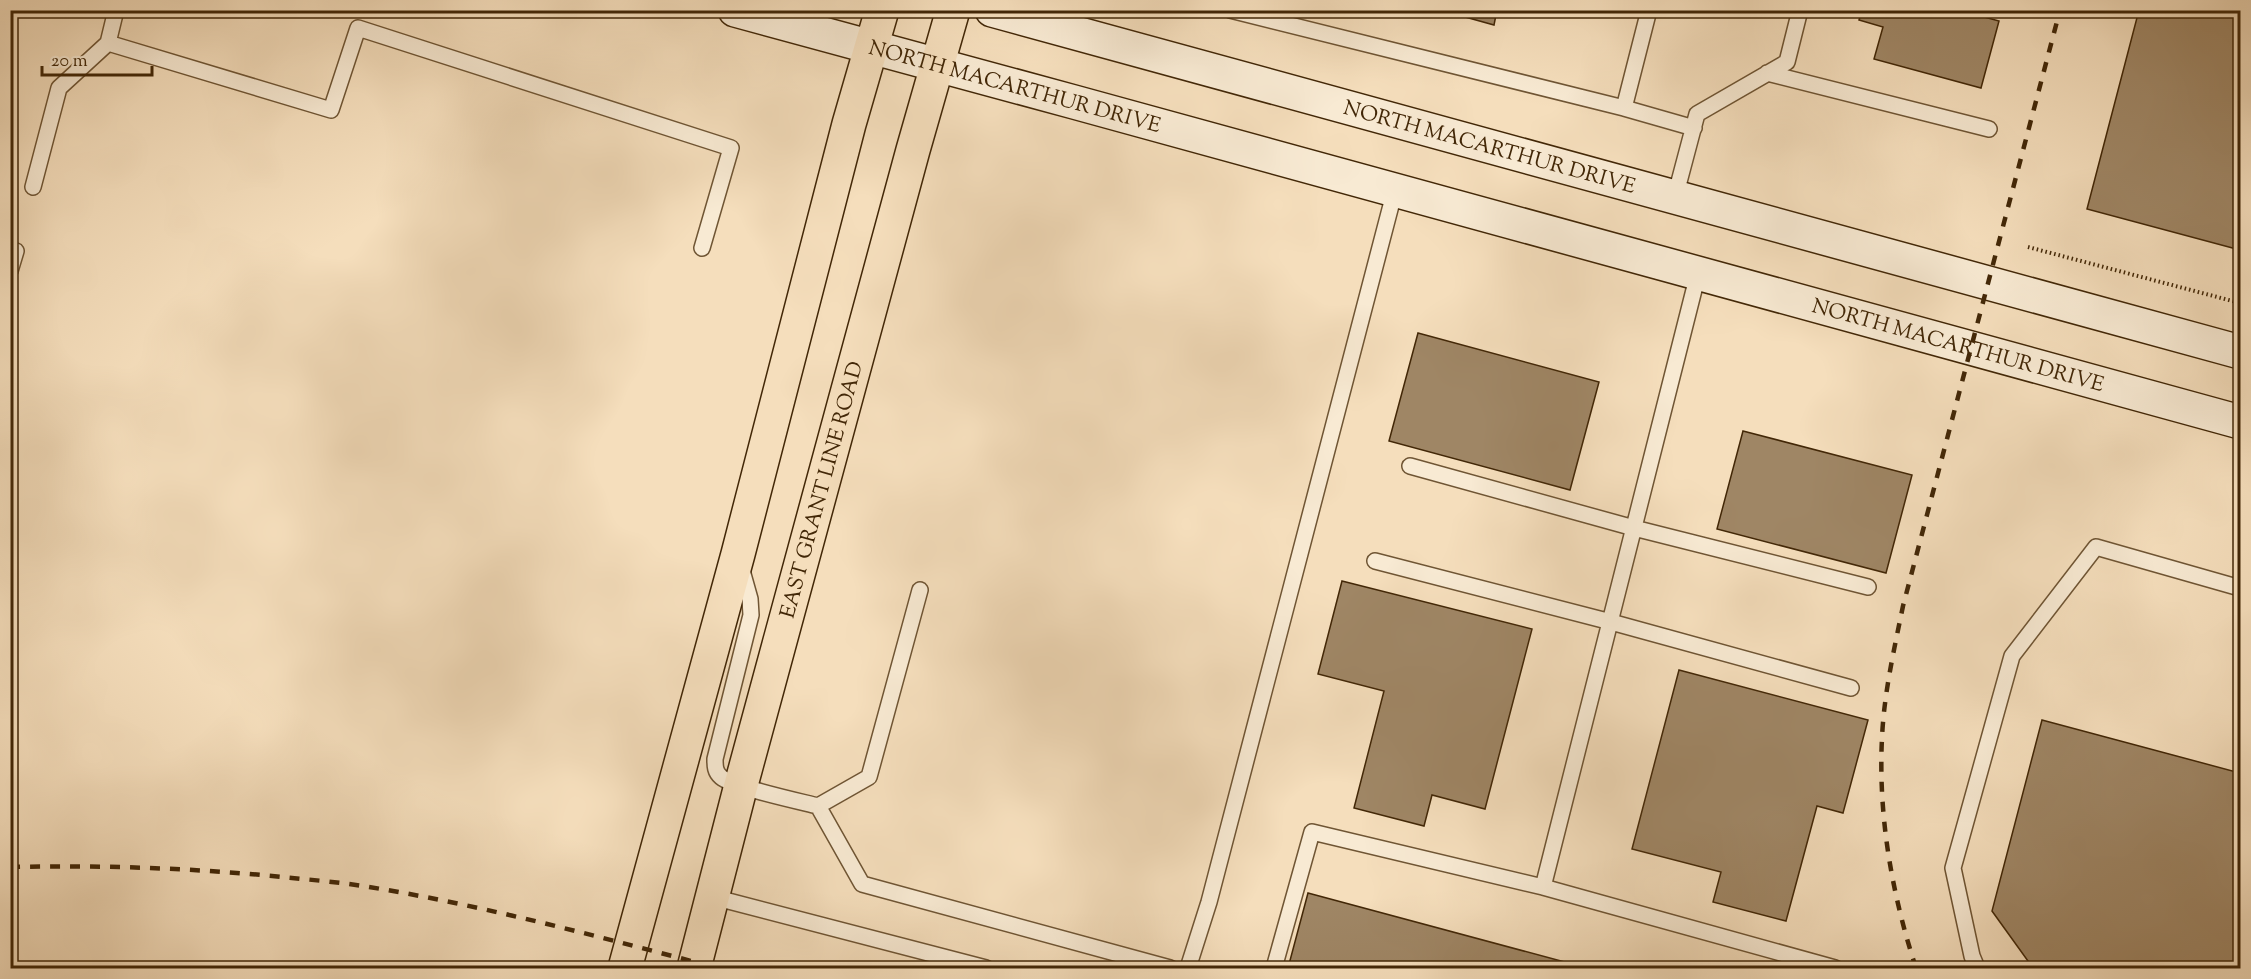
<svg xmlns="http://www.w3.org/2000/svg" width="2251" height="979" font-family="'Sorts Mill Goudy',serif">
<rect width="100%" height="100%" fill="#f5debc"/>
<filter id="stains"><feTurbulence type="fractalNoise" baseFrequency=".00333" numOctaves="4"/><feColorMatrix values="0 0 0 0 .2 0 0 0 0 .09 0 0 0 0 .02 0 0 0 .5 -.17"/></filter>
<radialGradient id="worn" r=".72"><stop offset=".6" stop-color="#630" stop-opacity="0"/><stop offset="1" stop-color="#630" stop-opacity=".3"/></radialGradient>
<path fill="#9f8665" stroke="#422707" stroke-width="1.5" d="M 1440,10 L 1497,10 L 1494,25 Z
M 1862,10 L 1967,10 L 1966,12 L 1999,21 L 1981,88 L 1874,59 L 1883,27 L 1859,20 Z
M 2139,10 L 2240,10 L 2240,250 L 2087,209 Z
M 1418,333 L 1599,382 L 1570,490 L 1389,441 Z
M 1743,431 L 1912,475 L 1886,573 L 1717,529 Z
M 1342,581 L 1532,629 L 1485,809 L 1432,795 L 1424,826 L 1354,808 L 1384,691 L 1318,674 Z
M 1679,670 L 1868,720 L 1843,813 L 1817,806 L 1786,921 L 1713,902 L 1721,872 L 1632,849 Z
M 2042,720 L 2240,773 L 2240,968 L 2033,968 L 1992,911 Z
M 1308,893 L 1587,968 L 1288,968 Z"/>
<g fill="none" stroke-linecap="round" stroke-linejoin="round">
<g stroke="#6f5534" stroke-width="18">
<path id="lane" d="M 116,10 L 108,43 L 331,110 L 358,28 L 731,148 L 702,248
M 1230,10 L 1624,108 L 1694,128
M 1767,73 L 1989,129
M 1624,108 L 1649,10
M 33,187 L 59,88 L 108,43
M 1675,197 L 1697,114 L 1787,62 L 1800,10
M 10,271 L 16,251
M 1410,466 L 1634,528 L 1868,587
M 1375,561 L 1611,622 L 1851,688
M 741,567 L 750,599 L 751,615 L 715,759 C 715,766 715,772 721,777 C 733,787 798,801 818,806 L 862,884 L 1170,968
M 818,806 L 869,777 L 920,590
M 1543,887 L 1835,968
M 713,897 L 986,968
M 1188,968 L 1209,902 L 1395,190
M 1274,968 L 1312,832 L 1543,887 L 1698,274
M 1977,968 L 1972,956 L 1953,868 L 2012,656 L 2096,547 L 2240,588"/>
</g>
<g stroke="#422707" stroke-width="36">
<g id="secondary">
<path id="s1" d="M 735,10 L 1074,102 L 2240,422"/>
<path id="s2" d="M 992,10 L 2240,352"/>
</g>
</g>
<g stroke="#422707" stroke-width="36">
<g id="primary">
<path d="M 625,968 L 738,554 L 849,124 L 882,10"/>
<path id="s3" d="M 694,968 L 741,785 L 913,150 L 953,10"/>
</g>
</g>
<path stroke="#422707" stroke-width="4" stroke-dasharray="1.5 3" stroke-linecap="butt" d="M 2028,247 L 2240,303"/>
<use href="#lane" stroke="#f8ead3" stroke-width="15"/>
<use href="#secondary" stroke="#f8ead3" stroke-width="33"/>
<use href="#primary" stroke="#f5debc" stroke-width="33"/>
<path stroke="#422707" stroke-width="4.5" stroke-dasharray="10 10" stroke-linecap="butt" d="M 10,867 C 102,865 192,868 283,877 C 311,880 340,882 369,887 C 487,906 603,938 718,968
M 1916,968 C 1892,895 1878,816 1882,738 C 1884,693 1894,650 1903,606 L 2060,10"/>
</g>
<g text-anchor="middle" stroke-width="5" stroke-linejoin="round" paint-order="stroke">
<g font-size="21" fill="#422707" stroke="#f8ead3">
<text dy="7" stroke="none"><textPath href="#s1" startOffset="290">NORTH MACARTHUR DRIVE</textPath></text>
<text dy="7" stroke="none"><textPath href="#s2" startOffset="516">NORTH MACARTHUR DRIVE</textPath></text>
<text dy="7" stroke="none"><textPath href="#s1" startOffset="1268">NORTH MACARTHUR DRIVE</textPath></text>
<text dy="7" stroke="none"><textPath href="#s3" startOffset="495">EAST GRANT LINE ROAD</textPath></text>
</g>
</g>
<rect width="2251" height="979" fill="none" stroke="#f5debc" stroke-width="36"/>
<rect x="12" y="12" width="2227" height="955" fill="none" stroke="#422707" stroke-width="3"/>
<rect x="18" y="18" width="2215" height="943" fill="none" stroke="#422707" stroke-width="1.5"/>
<path d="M42 66v9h110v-9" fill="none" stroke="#422707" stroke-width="3"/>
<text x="51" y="66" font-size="18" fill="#422707" stroke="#f8ead3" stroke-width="4.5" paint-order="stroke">20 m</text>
<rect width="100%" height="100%" filter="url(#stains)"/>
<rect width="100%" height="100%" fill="url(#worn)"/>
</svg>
